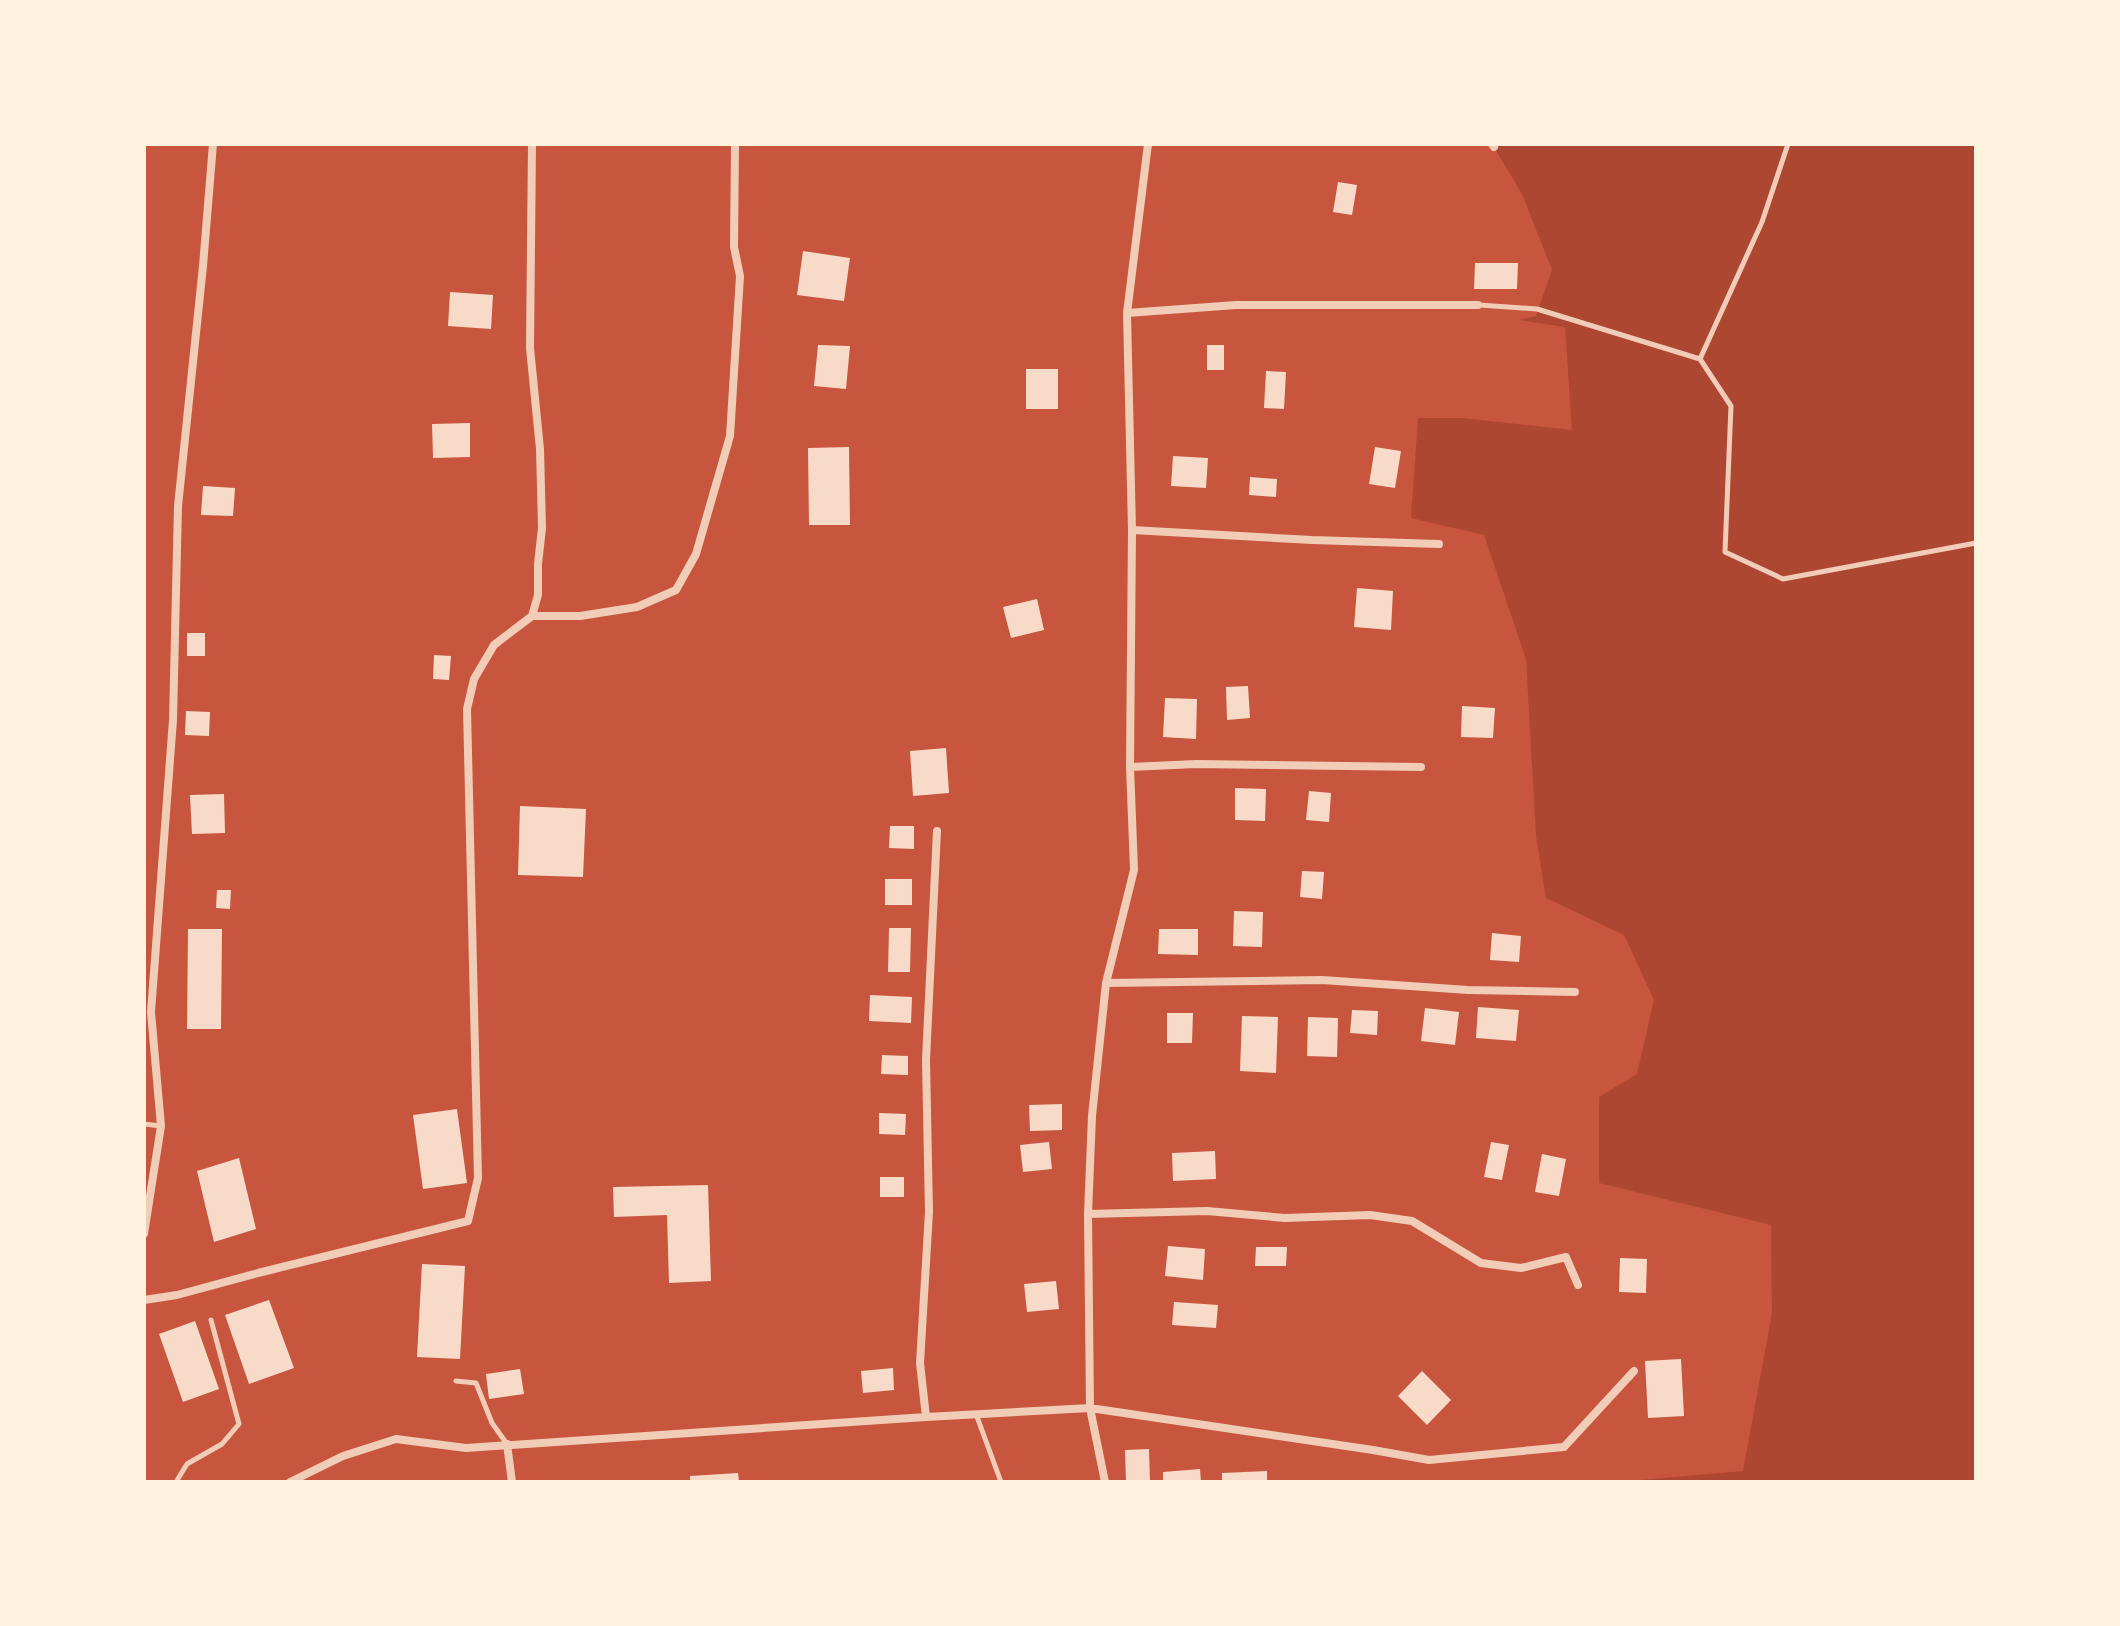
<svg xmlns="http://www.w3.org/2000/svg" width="2120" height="1626" font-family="'Noto Sans',sans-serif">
<rect width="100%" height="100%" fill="#c8553d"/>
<path fill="#ae4732" d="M 1492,144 L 1976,144 L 1976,1482 L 1618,1482 L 1743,1471 L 1772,1313 L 1771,1225 L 1599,1183 L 1599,1097 L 1637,1074 L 1654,1000 L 1624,935 L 1546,898 L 1536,836 L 1526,659 L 1484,535 L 1411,518 L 1418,418 L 1462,418 L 1572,430 L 1565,327 L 1519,320 L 1536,316 L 1552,270 L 1522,194 Z"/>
<path fill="#f7dbc8" d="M 1338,182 L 1357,185 L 1352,215 L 1333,212 Z
M 803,251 L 850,258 L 844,301 L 797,295 Z
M 1475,263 L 1518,263 L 1517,289 L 1474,289 Z
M 450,292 L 493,295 L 491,329 L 448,326 Z
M 818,345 L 850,346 L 846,389 L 814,386 Z
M 1207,345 L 1224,345 L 1224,370 L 1207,370 Z
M 1026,369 L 1058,369 L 1058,409 L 1026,409 Z
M 1266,371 L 1286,372 L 1284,409 L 1264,408 Z
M 470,423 L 470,457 L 433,458 L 432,424 Z
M 849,447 L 850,525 L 809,525 L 808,448 Z
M 1375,447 L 1401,451 L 1395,488 L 1369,484 Z
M 1173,456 L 1208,458 L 1206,488 L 1171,486 Z
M 1250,477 L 1277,479 L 1276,497 L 1249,495 Z
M 203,486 L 235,488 L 233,516 L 201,515 Z
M 1357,588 L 1393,591 L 1391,630 L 1354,627 Z
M 1037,599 L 1044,630 L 1011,638 L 1003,607 Z
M 187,633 L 205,633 L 205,656 L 187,656 Z
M 434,655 L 451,656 L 449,680 L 433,679 Z
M 1248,686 L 1250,718 L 1227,720 L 1226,687 Z
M 1165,698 L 1197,699 L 1196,739 L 1163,737 Z
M 1462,706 L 1495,708 L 1493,738 L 1461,737 Z
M 186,711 L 210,712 L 209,736 L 185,735 Z
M 946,748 L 949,793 L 913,796 L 910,751 Z
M 1235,788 L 1266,789 L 1265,821 L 1235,820 Z
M 1309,791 L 1331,793 L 1329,822 L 1306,820 Z
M 224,794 L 225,833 L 192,834 L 190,795 Z
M 520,806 L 586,809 L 583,877 L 518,875 Z
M 890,826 L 914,826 L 914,849 L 889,848 Z
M 1302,871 L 1324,872 L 1322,899 L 1300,897 Z
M 885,879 L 912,879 L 912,905 L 885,905 Z
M 217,890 L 231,890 L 230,909 L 216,908 Z
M 1234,911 L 1263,912 L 1262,947 L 1233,946 Z
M 889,928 L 911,928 L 910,972 L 888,972 Z
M 188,929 L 222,929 L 221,1029 L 187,1029 Z
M 1159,929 L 1198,929 L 1198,955 L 1158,954 Z
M 1492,933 L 1521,936 L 1519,962 L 1490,960 Z
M 870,995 L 912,997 L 911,1023 L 869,1021 Z
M 1478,1007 L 1519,1010 L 1516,1041 L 1476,1038 Z
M 1425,1008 L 1459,1012 L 1455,1045 L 1421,1041 Z
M 1352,1010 L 1378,1011 L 1377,1035 L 1350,1033 Z
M 1167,1013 L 1193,1013 L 1192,1043 L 1167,1043 Z
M 1242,1016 L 1278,1017 L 1276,1073 L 1240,1071 Z
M 1308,1017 L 1338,1018 L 1337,1057 L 1307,1056 Z
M 882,1055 L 908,1056 L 908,1075 L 881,1074 Z
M 1062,1104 L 1062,1130 L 1030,1131 L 1029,1105 Z
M 457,1109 L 467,1183 L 423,1189 L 413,1115 Z
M 879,1113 L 906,1114 L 905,1135 L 879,1134 Z
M 1049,1142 L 1052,1169 L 1023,1172 L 1020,1145 Z
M 1491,1142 L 1509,1145 L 1502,1180 L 1484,1177 Z
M 1215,1151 L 1216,1179 L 1173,1181 L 1172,1153 Z
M 1542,1154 L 1566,1159 L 1559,1196 L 1535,1192 Z
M 239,1158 L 256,1229 L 214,1242 L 197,1171 Z
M 880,1177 L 904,1177 L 904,1197 L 880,1197 Z
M 708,1185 L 711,1281 L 669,1283 L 667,1215 L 614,1217 L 613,1187 Z
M 1168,1246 L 1205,1249 L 1203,1280 L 1165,1276 Z
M 1256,1247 L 1287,1247 L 1286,1266 L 1255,1266 Z
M 1620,1258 L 1647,1259 L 1646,1293 L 1619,1292 Z
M 422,1264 L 465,1266 L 460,1359 L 417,1357 Z
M 1056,1281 L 1059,1309 L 1027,1312 L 1024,1284 Z
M 269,1300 L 294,1368 L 249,1384 L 225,1315 Z
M 1174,1302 L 1218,1305 L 1216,1328 L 1172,1325 Z
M 195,1321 L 219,1389 L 183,1402 L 159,1334 Z
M 1681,1359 L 1684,1416 L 1648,1418 L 1645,1361 Z
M 893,1368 L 894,1390 L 863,1393 L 861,1371 Z
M 520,1369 L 524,1394 L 489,1399 L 486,1374 Z
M 1422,1371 L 1451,1400 L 1427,1425 L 1398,1396 Z
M 1149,1449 L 1150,1482 L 1126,1482 L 1125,1450 Z
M 1200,1469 L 1201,1482 L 1163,1482 L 1163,1472 Z
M 1267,1471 L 1267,1482 L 1222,1482 L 1222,1473 Z
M 738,1473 L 739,1482 L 690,1482 L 690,1476 Z"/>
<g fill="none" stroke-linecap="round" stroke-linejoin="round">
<path stroke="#f1ccb7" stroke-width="5" d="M 1479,305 L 1537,309 L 1700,359 L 1731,406 L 1725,552 L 1783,579 L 1976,543
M 1700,359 L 1762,222 L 1788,144
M 144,1124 L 161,1126
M 456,1381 L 476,1383 L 492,1423 L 507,1444
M 976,1414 L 1001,1482
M 176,1482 L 187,1464 L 222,1444 L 239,1424 L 211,1320"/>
<path stroke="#f1ccb7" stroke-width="8" d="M 1492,144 L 1494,147
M 1127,313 L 1236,305 L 1478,305
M 1132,530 L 1312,540 L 1439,544
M 532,616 L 580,616 L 637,607 L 676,590 L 696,554 L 730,436 L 740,276 L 734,247 L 735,144
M 1130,767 L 1196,764 L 1421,767
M 1106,983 L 1322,980 L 1468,990 L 1575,992
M 1088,1214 L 1207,1211 L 1285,1218 L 1370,1215 L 1412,1221 L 1481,1263 L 1521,1268 L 1566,1257 L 1578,1285
M 144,1234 L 161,1126 L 151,1012 L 173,720 L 178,506 L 203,266 L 213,144
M 144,1300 L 177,1295 L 258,1273 L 468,1221 L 478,1178 L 467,709 L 474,679 L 494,645 L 532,616 L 538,595 L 538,564 L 542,528 L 540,449 L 530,348 L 532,144
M 926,1417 L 920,1363 L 929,1212 L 926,1060 L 937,831
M 507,1444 L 512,1482
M 290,1482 L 343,1456 L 396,1439 L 466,1448 L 926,1417 L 1090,1408 L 1373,1450 L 1429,1460 L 1564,1447 L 1634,1371
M 1105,1482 L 1090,1408 L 1088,1214 L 1092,1116 L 1106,983 L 1134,870 L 1130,767 L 1132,530 L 1127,313 L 1148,144"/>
</g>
<rect width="2120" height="1626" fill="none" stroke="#fff3e0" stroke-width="292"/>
</svg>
